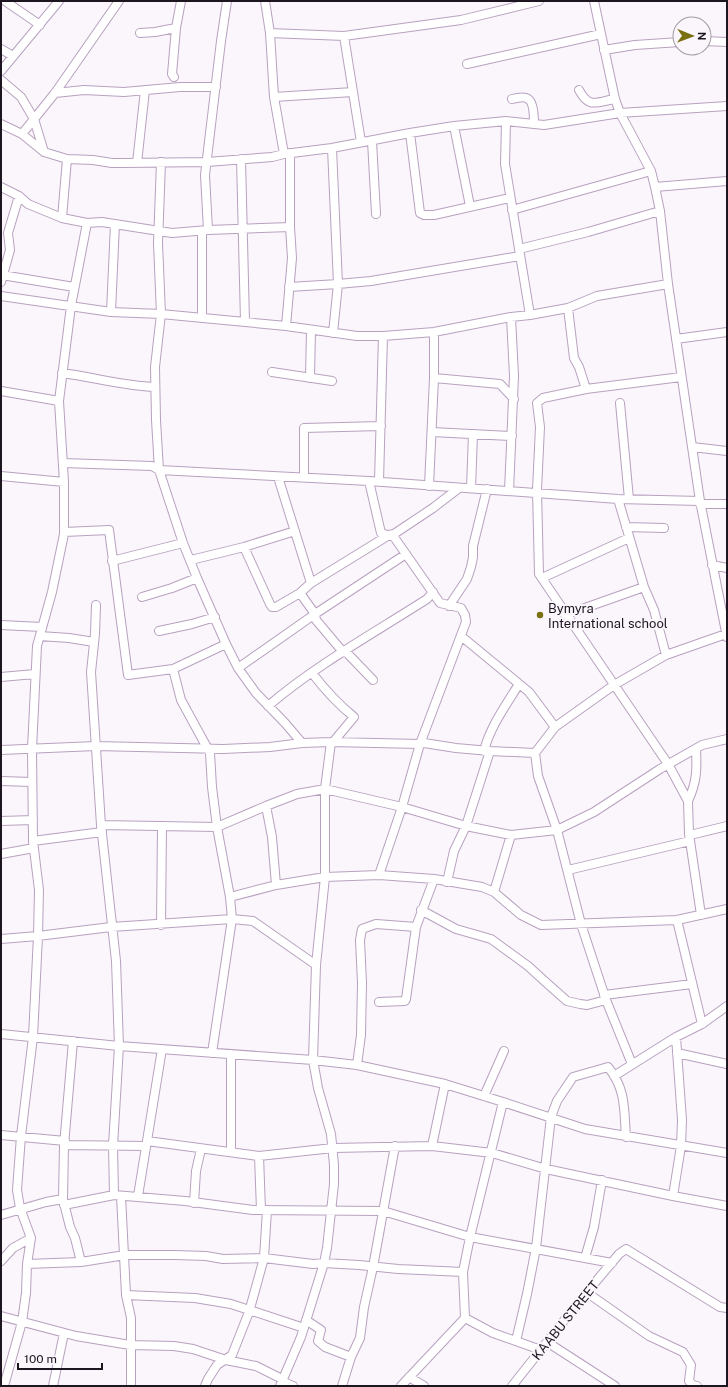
<svg xmlns="http://www.w3.org/2000/svg" width="728" height="1387" font-family="'Public Sans',sans-serif">
<rect width="100%" height="100%" fill="#faf6fc"/>
<g fill="none" stroke-linecap="round" stroke-linejoin="round">
<g stroke="#b8a1bf" stroke-width="10">
<path id="minor" d="M 5,1 L 40,25
M 265,1 L 270,33 L 274,97 L 284,154
M 594,1 L 615,99 L 620,113 L 651,171 L 655,187 L 660,211 L 668,284 L 700,501 L 727,637
M 140,33 L 155,32 L 176,28
M 270,33 L 344,36 L 361,142
M 344,36 L 461,20 L 539,1
M 704,41 L 727,42
M 1,49 L 13,56
M 604,50 L 635,45 L 680,42
M 467,64 L 601,34
M 1,71 L 59,1
M 174,77 L 172,74 L 176,28 L 181,1
M 1,80 L 21,97 L 34,119 L 44,152
M 579,90 C 589,109 596,102 615,99
M 55,93 L 84,90 L 124,92 L 180,87 L 216,87
M 274,97 L 353,92
M 512,99 C 516,98 525,96 528,99 C 534,102 534,118 534,124
M 506,121 L 505,164 L 530,315
M 1,124 L 22,134 L 44,152 L 67,159 L 93,160 L 112,163 L 124,163 L 207,162 L 272,157 L 284,154 L 332,148 L 410,133 L 454,126 L 506,121 L 544,125 L 620,113 L 727,106
M 454,126 L 470,206
M 410,133 L 420,213 L 424,215 L 434,215 L 510,198
M 22,134 L 55,93 L 119,1
M 372,141 L 376,214
M 332,148 L 338,284 L 333,333
M 241,159 L 245,322
M 161,162 L 158,243 L 161,314 L 155,367 L 156,420 L 159,470 L 183,543 L 197,578 L 226,644 L 238,668 L 256,693 L 285,723 L 302,743
M 137,163 L 145,90
M 1,187 L 19,196 L 28,204 L 62,218 L 87,223 L 102,222 L 172,233 L 208,230 L 290,227
M 655,187 L 727,181
M 512,210 L 651,171
M 62,218 L 67,159
M 208,230 L 205,175 L 221,41 L 227,1
M 202,231 L 202,318
M 519,249 L 588,232 L 660,211
M 2,275 L 74,287
M 1,282 L 10,250 L 8,233 L 19,196
M 289,287 L 338,284 L 371,281 L 520,256
M 1,296 L 111,312 L 161,314 L 224,320 L 286,326 L 357,336 L 383,336 L 434,332 L 511,317 L 530,315 L 568,308 L 597,296 L 668,284
M 568,308 L 574,358 L 579,367 L 586,389
M 111,312 L 115,224
M 286,326 L 292,258 L 290,227 L 290,153
M 676,339 L 727,332
M 272,372 L 332,381
M 62,373 C 93,377 124,386 155,387
M 681,377 L 586,389 L 543,398 L 537,403 L 540,427 L 537,490 L 539,574 L 668,764 L 688,801 L 689,834 L 701,915
M 310,378 L 311,330
M 434,378 L 500,384 L 514,399
M 1,391 L 59,401
M 620,403 L 629,499
M 432,432 L 512,436
M 692,447 L 727,451
M 63,463 L 152,466 L 159,470 L 369,481 L 618,499 L 700,501
M 1,476 L 64,482
M 278,477 L 311,583
M 304,478 L 304,428 L 381,426
M 369,481 L 381,533 L 394,537 L 440,603 L 461,608 L 465,615 L 466,622 L 420,744 L 402,807 L 379,875
M 379,481 L 383,336
M 429,486 L 434,378 L 434,332
M 471,488 L 473,434
M 509,491 L 514,376 L 511,317
M 618,499 L 644,587 L 654,610 L 666,655
M 700,504 L 727,504
M 626,527 L 664,528
M 64,532 L 109,530 L 128,675 L 173,669 L 226,644
M 244,547 L 270,604 L 272,607 L 276,607 L 300,593 L 311,583 L 389,535 L 394,534 L 433,508 L 459,488
M 191,560 L 244,547 L 295,531
M 112,561 L 183,543
M 712,565 L 727,568
M 542,578 L 629,538
M 300,593 L 315,614 L 316,620 L 343,652 L 347,653 L 373,680
M 142,597 L 172,588 L 197,578
M 96,605 L 95,634 L 91,672 L 101,825 L 116,961 L 119,1046 L 113,1146 L 114,1195
M 449,606 L 467,579 L 471,567 L 473,557 L 473,546 L 487,489
M 565,615 L 644,587
M 1,625 L 42,627
M 159,631 L 192,624 L 215,617
M 40,636 L 69,638 L 94,642
M 461,636 L 529,692 L 555,727
M 238,668 L 315,614 L 406,554
M 173,669 L 181,700 L 210,753 L 212,787 L 217,827 L 230,897 L 232,919 L 212,1053
M 312,673 C 325,690 338,704 354,717 L 334,741 L 331,742 L 325,789 L 402,807 L 466,826 L 511,835 L 557,830 L 594,812 L 660,769 L 702,745 L 727,739
M 1,677 L 35,674
M 268,706 C 316,665 374,633 427,599 L 433,592
M 1,750 L 96,746 L 223,749 L 270,747 L 302,743 L 331,742 L 420,744 L 424,743 L 456,748 L 490,751
M 484,751 C 490,727 506,705 519,684
M 1,781 L 32,782
M 688,801 C 697,782 697,769 696,749
M 266,806 L 272,837 L 276,885
M 1,821 L 33,820
M 101,825 L 217,827 L 266,806 L 297,794 L 325,789 L 325,877 L 316,965 L 313,1060 L 318,1088 L 331,1134 L 334,1165 L 334,1184 L 327,1248 L 324,1263 L 301,1337 L 280,1386
M 690,835 L 727,826
M 33,841 L 102,832
M 1,854 L 34,848
M 568,870 L 690,841
M 447,882 L 454,851 L 466,826 L 490,751 L 535,753
M 494,892 L 511,835
M 230,897 L 276,885 L 325,877 L 379,875 L 434,879 L 482,887 L 494,892 L 521,915 L 541,925 L 677,920 L 727,909
M 421,910 L 456,929 L 491,939 L 528,966 L 550,986 L 567,1001 L 580,1004 L 587,1005 L 606,1000
M 677,920 L 702,1024
M 161,925 L 162,826
M 1,939 L 38,936 L 111,927 L 232,919 L 253,921 L 316,965
M 604,995 L 692,984
M 379,1002 L 405,1001 L 406,999 L 416,927 L 434,879
M 1,1034 L 119,1046 L 313,1060 L 357,1065 L 445,1084 L 503,1102 L 585,1129 L 727,1153
M 73,1041 L 64,1145 L 63,1199 L 70,1227 L 75,1238 L 81,1262
M 677,1053 L 727,1064
M 632,1064 L 606,1000 L 581,924 L 557,830 L 538,776 L 535,753 L 555,727 L 614,685 L 666,655 L 726,634
M 357,1065 L 361,1035 L 362,983 L 360,940 L 362,929 L 376,924 L 416,927
M 614,1076 L 676,1037 L 702,1024 L 727,1006
M 484,1096 L 504,1051
M 503,1102 L 470,1237 L 463,1272 L 465,1318 L 493,1333 L 541,1350
M 1,1135 L 65,1141
M 147,1141 L 259,1156 L 333,1148 L 432,1146 L 492,1153 L 546,1169 L 673,1196 L 727,1206
M 64,1145 L 146,1146
M 432,1146 L 445,1084
M 231,1152 L 231,1054
M 259,1156 L 261,1210
M 121,1196 L 126,1295 L 131,1318 L 131,1386
M 138,1196 L 162,1049
M 673,1196 L 681,1146 L 682,1120 L 676,1037
M 194,1203 L 196,1171 L 201,1149
M 64,1205 L 114,1195 L 185,1201 L 253,1210 L 383,1211 L 470,1237 L 612,1263
M 1,1215 L 46,1202 L 63,1199
M 585,1258 L 594,1227 L 602,1180
M 1,1261 L 13,1248 L 31,1238
M 27,1264 L 81,1262 L 125,1255 L 175,1255 L 206,1256 L 223,1259 L 264,1258 L 313,1264 L 324,1263 L 359,1265 L 398,1269 L 463,1272
M 586,1292 L 649,1336 L 683,1352 L 691,1365 L 689,1381 L 693,1385 L 697,1386
M 126,1295 L 195,1298 L 231,1304 L 304,1328
M 1,1316 L 76,1336 L 130,1345 L 174,1346 L 193,1349 L 226,1360 L 256,1366 L 282,1379 L 286,1383 L 293,1386
M 306,1320 L 321,1330 L 318,1341 L 325,1347 L 351,1357
M 516,1341 L 527,1294 L 536,1248 L 551,1117 L 557,1101 L 573,1077 L 608,1067 C 626,1089 624,1109 626,1137
M 547,1342 L 615,1386
M 409,1377 L 424,1386
M 4,1386 L 22,1322 L 26,1293 L 27,1264 L 31,1238 L 20,1208 L 17,1190 L 21,1136 L 33,1037 L 38,936 L 39,890 L 33,841 L 32,749 L 37,646 L 52,592 L 64,534 L 64,482 L 59,401 L 71,306 L 87,223
M 53,1386 L 64,1333
M 205,1386 L 208,1379 L 217,1365 L 232,1355 L 249,1312 L 264,1258 L 267,1210
M 342,1386 L 351,1357 L 360,1338 L 364,1307 L 373,1267 L 395,1146
M 401,1386 L 465,1318
M 512,1386 L 582,1298 L 619,1254 L 626,1249 L 720,1307 L 727,1308"/>
</g>
<use href="#minor" stroke="#fff" stroke-width="8"/>
</g>
<circle fill="#7a700f" stroke="#faf6fc" stroke-width="1.5" cx="540" cy="615" r="4"/>
<g text-anchor="middle" stroke-width="4" stroke-linejoin="round" paint-order="stroke">
<g font-size="13" fill="#1d1520" stroke="#faf6fc" text-anchor="start">
<text x="548" y="613">Bymyra<tspan x="548" dy="15">International school</tspan></text>
</g>
<g font-size="13" fill="#1d1520" stroke="#faf6fc">
<text transform="translate(565 1320) rotate(-51)" y="5">KAABU STREET</text>
</g>
</g>
<rect width="728" height="1387" fill="none" stroke="#1d1520" stroke-width="4"/>
<g transform="translate(692 36) rotate(91)"><circle r="19" fill="#faf6fc" stroke="#a29ca4"/>
<path d="M0-3L7 15L0 10L-7 15Z" fill="#7a700f"/>
<text y="-6" font-size="11" font-weight="bold" text-anchor="middle" fill="#1d1520">N</text>
</g>
<path d="M18 1363v6h84v-6" fill="none" stroke="#1d1520" stroke-width="2"/>
<text x="24" y="1363" font-size="12" fill="#1d1520" stroke="#faf6fc" stroke-width="3" paint-order="stroke">100 m</text>
</svg>
